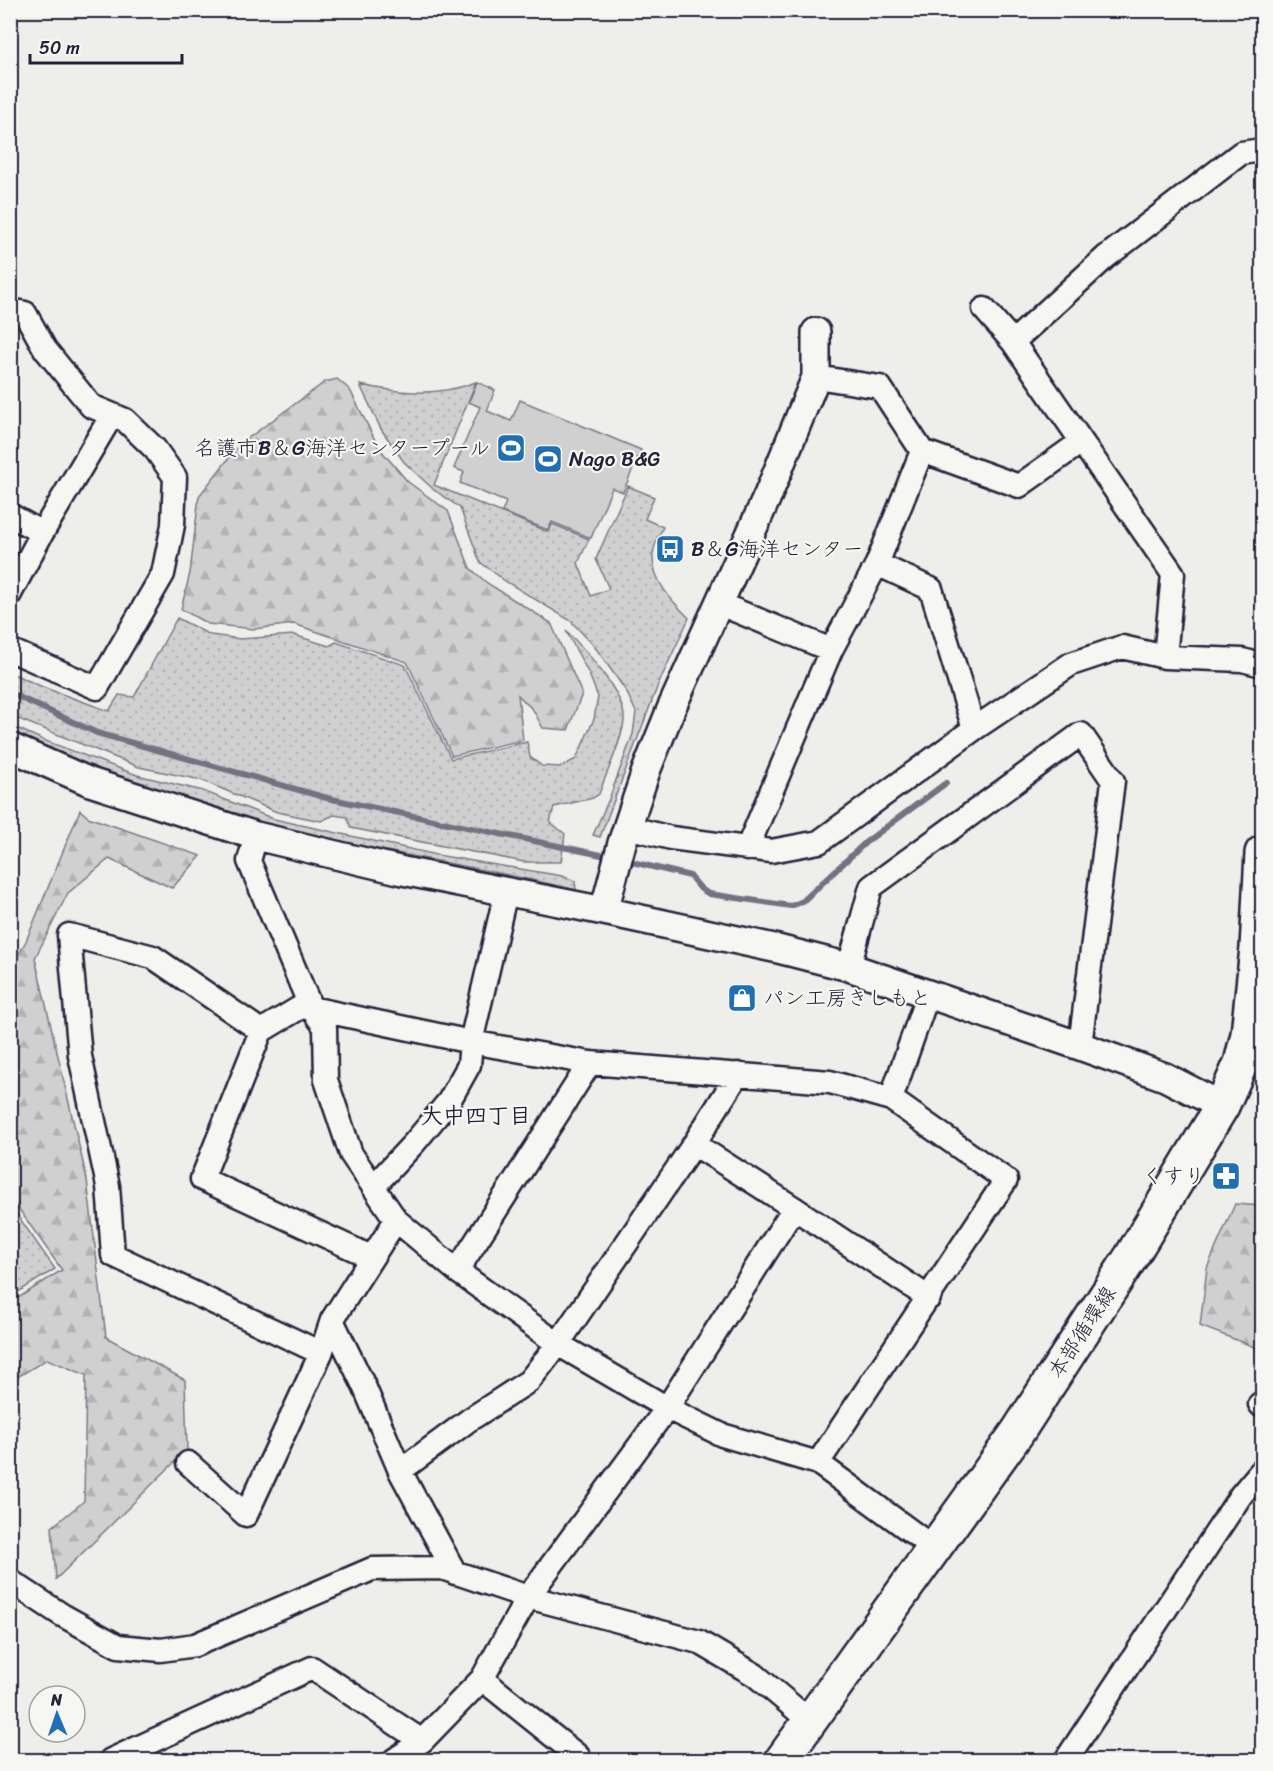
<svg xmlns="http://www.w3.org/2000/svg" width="1273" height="1771" font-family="Sriracha,'Klee One',sans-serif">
<defs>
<pattern id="grass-dots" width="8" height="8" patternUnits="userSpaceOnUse" patternTransform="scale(1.5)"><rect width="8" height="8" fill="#d0d0d1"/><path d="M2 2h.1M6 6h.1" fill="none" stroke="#b2b2b4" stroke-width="1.8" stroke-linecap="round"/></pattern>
<pattern id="forest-firs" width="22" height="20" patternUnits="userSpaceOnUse" patternTransform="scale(1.5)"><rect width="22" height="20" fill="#d0d0d1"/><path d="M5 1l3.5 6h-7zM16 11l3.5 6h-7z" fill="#b2b2b4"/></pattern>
</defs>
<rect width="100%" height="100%" fill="#eeeeeb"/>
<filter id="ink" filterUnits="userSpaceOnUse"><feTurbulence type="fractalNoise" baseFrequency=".0167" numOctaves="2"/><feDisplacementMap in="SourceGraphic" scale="12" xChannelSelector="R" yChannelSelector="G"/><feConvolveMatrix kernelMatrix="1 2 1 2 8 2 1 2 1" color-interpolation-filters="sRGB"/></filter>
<g filter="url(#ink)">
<path fill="url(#grass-dots)" stroke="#797986" stroke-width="1.5" d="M 476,382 L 434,485 L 549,532 L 552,524 L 589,539 L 578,563 L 591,596 L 609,589 L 596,559 L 628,486 L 654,497 L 645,519 L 663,527 C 659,535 654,545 653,554 C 651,580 672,601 689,618 L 658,685 L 600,837 L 593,835 L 609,799 L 633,734 L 636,712 L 626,691 L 595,647 L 571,621 L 505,581 L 480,562 L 460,508 L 433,489 L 404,462 L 381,429 L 360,385 C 400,393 437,397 476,382 Z
M 177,618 L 210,635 L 241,639 L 294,635 L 329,646 L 336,642 L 405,665 L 451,759 L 527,742 L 530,757 L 542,766 L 561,767 L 576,759 L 594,719 L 598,697 L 589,674 L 566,631 C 584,648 625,694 624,719 C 624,736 605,776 599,794 L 593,798 L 554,807 L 550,822 L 565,834 L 561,862 L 524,862 L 351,828 L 347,817 L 334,815 L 321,821 L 277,812 L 201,780 L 139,767 L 11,716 L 11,673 L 45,688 L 109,711 L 119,695 L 134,697 Z
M 10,725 L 43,740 L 137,775 L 203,791 L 274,819 L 437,855 L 562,876 L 575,881 L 576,890 C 499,871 421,859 344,842 C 230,818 114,785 11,733 Z
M 11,1206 L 55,1269 L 15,1294 L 10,1284 Z"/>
<path fill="url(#forest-firs)" stroke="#797986" stroke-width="1.5" d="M 337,379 L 350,390 L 379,448 L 408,482 L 448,511 L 470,568 L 487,583 L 551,623 L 582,694 L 568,730 L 543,728 L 533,710 L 518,695 L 523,740 L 452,756 L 407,662 L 294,624 L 254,629 L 208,624 L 181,609 L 190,573 L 199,496 L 240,444 L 325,382 Z
M 80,810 L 88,817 L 201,856 L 172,888 L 109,859 L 68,893 L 35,958 L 87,1180 L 106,1337 L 185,1380 L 187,1450 L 56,1579 L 52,1527 L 84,1501 L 86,1375 L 47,1359 L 11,1381 L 10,1299 L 12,1302 L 62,1270 L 11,1198 L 10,970 L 26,941 Z
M 1235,1204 L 1262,1206 L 1262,1350 L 1200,1326 L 1207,1268 Z"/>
<path fill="#d0d0d1" stroke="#797986" stroke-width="1.5" d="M 477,382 L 495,390 L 487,411 L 511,421 L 520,400 L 641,450 L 623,492 L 612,488 L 591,538 L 552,522 L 548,530 L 502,512 L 506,502 L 460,483 L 464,472 L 454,468 L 480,407 L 469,402 Z"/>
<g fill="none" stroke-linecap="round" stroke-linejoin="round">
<path stroke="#727281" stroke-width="6" d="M 10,693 L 97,733 L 327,798 L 611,857
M 624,860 L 690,876 L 701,889 L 709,894 L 791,906 L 803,901 L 866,842 L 946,783"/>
<g stroke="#22223b" stroke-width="27">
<path id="minor" d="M 984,309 L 1013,342 L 1173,574 L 1165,657
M 10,310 L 25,313 L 45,349 L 91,406 L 125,420 L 155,449 L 175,477 L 173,525 L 163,574 L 97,688 L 10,650
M 1013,342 L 1106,257 L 1241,153 L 1262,150
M 816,377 L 880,387 L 922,451 L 1019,486 L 1081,442
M 10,515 L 42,533
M 877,564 L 931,589 L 974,729
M 10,594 L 42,533 L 112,415
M 720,604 L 831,650
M 627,827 L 671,838 L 771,851 L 819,842 L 974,729 L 1071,664 L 1122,647 L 1165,657 L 1242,660 L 1262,665
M 256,836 L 249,861 L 311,1008 L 325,1027 L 326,1080 L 351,1154 L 396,1220 L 457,1271 L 558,1344 L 667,1408 L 722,1435 L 818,1463 L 935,1549
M 747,849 L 831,650 L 877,564 L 922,451
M 849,967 L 871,887 L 1081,734 L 1113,781 L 1080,1046
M 261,1031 L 202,1179 L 371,1257
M 891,1099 L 928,994
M 694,1144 L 794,1208 L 929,1298
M 374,1186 L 415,1142 L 449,1101 L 469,1065 L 471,1042 L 506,892
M 457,1271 L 590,1063
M 332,1320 L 364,1386 L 400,1471 L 469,1420 L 529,1381 L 558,1344 L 694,1144 L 738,1074
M 321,1353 L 113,1255 L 108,1186 L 80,1056 L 69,935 L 153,957 L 261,1031 L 301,1007 L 311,1008 L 471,1042 L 590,1063 L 830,1082 L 891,1099 L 1006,1180 L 818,1463
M 1260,1404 L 1262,1406
M 188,1463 L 246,1515 L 321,1353 L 332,1320 L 396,1220
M 400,1471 L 455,1573
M 10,1581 L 62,1615 L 118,1646 L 161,1650 L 195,1645 L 372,1569 L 442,1568 L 528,1597 L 699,1642 L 755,1675 L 811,1722
M 482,1679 L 578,1756 L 575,1760
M 111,1760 L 312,1668 L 422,1741
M 394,1760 L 422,1741 L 482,1679 L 528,1597 L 667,1408 L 794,1208
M 1066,1760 L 1241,1495 L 1262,1470"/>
</g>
<g stroke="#22223b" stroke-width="32">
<path id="tertiary" d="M 10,747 L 90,782 L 256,836 L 403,871 L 604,911 L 774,948 L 849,967 L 1080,1046 L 1165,1077 L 1222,1106
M 604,911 L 622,843 L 646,771 L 671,709 L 768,495 L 816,377 L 816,332"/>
</g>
<g stroke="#22223b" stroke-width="38">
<path id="primary" d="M 782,1760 L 1017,1433 L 1131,1257 L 1222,1106 L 1241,1063 L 1248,1034 L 1257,948 L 1262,853"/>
</g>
<use href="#minor" stroke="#f6f6f2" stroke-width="22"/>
<use href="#tertiary" stroke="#f6f6f2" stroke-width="27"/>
<use href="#primary" stroke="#f6f6f2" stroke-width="33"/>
</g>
</g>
<defs>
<g id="stadium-square" transform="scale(1.5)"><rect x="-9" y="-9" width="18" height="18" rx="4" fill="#1f6fb2" stroke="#f6f6f2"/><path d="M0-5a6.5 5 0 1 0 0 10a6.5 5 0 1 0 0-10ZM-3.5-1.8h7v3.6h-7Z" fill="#fff"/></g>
<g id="bus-square" transform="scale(1.5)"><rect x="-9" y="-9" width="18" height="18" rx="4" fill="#1f6fb2" stroke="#f6f6f2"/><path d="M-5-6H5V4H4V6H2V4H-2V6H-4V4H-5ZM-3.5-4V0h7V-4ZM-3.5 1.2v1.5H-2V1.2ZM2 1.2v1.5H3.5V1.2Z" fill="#fff"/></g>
<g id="shop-square" transform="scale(1.5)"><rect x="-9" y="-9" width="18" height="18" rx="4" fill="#1f6fb2" stroke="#f6f6f2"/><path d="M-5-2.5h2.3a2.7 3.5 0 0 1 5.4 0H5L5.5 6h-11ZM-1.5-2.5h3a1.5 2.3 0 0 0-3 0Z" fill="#fff"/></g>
<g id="pharmacy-square" transform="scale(1.5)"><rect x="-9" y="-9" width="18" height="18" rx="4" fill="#1f6fb2" stroke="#f6f6f2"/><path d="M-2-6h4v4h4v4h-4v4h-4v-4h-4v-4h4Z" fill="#fff"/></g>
</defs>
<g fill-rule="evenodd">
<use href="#stadium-square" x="511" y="448"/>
<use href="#stadium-square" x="548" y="459"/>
<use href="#bus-square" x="670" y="549"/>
<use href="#shop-square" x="742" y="998"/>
<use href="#pharmacy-square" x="1226" y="1176"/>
</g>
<g text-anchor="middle" stroke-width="4.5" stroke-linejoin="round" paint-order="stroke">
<g font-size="21" fill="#22223b" stroke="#f6f6f2" text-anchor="start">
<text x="490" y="455" text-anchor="end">名護市B＆G海洋センタープール</text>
<text x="569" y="466">Nago B&amp;G</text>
<text x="691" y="556">B＆G海洋センター</text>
<text x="763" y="1005">パン工房きしもと</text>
<text x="1205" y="1183" text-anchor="end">くすり</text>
</g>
<g font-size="21" fill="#22223b" stroke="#f6f6f2">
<text transform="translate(1082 1332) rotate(-57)" y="7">本部循環線</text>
</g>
<g font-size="22" font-weight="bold" fill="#22223b" stroke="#f6f6f2">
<text x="476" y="1123">大中四丁目</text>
</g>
</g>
<rect width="1273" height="1771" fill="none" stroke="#f6f6f2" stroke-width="36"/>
<rect x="18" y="18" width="1237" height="1735" fill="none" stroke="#22223b" stroke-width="2" filter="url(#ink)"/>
<g transform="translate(57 1714) rotate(358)"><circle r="28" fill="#f6f6f2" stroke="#a1a1a9" stroke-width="1.5"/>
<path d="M0-4.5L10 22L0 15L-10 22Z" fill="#1f6fb2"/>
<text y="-9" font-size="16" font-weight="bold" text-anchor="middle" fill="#22223b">N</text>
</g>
<path d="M30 54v9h152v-9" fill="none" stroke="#22223b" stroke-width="3"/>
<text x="39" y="54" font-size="18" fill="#22223b" stroke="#f6f6f2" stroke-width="4.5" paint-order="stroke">50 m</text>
</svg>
